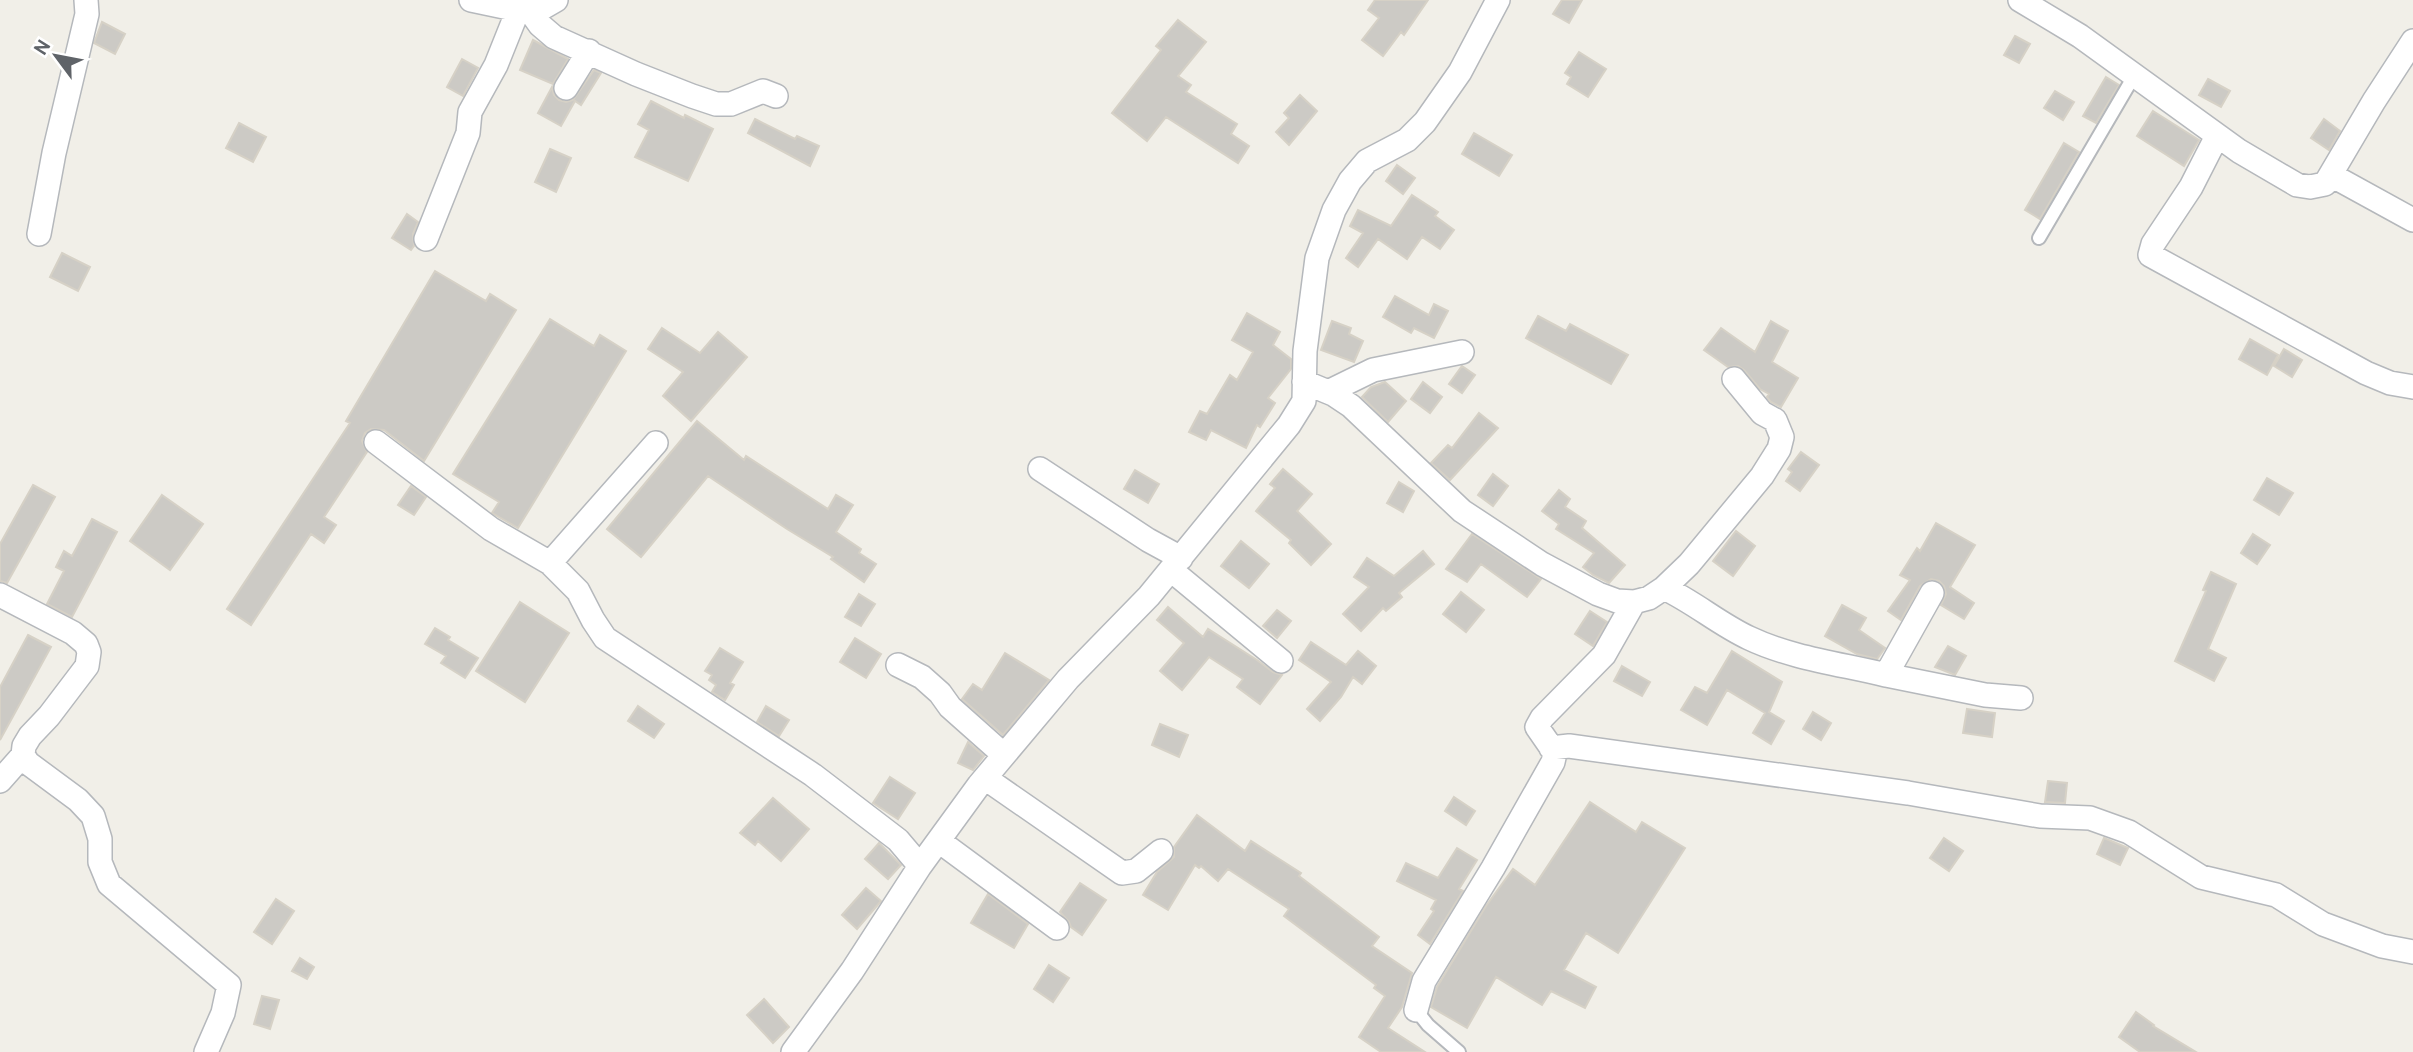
<svg xmlns="http://www.w3.org/2000/svg" width="2413" height="1052" font-family="Overpass,sans-serif">
<rect width="100%" height="100%" fill="#f1efe8"/>
<path fill="#cccac5" stroke="#d6d1c6" stroke-width="2" d="M 1375,0 L 1428,0 L 1404,35 L 1401,32 L 1383,56 L 1362,40 L 1379,18 L 1368,10 Z
M 1562,0 L 1582,0 L 1569,23 L 1553,14 Z
M 1178,20 L 1206,42 L 1178,76 L 1191,85 L 1186,92 L 1237,124 L 1231,134 L 1249,146 L 1238,163 L 1166,117 L 1147,141 L 1112,113 L 1161,50 L 1156,46 Z
M 102,22 L 125,34 L 115,54 L 94,43 Z
M 2015,36 L 2030,44 L 2019,63 L 2004,55 Z
M 533,40 L 568,59 L 553,84 L 520,70 Z
M 1579,52 L 1606,69 L 1588,97 L 1567,84 L 1571,77 L 1565,73 Z
M 462,59 L 478,68 L 463,96 L 447,87 Z
M 594,70 L 601,73 L 581,105 L 575,101 L 561,126 L 538,113 L 552,87 L 554,95 L 559,100 L 566,102 L 573,100 Z
M 2106,77 L 2119,85 L 2096,123 L 2083,116 Z
M 2208,79 L 2230,91 L 2221,107 L 2199,95 Z
M 2055,91 L 2074,102 L 2063,120 L 2044,108 Z
M 1300,95 L 1317,111 L 1289,145 L 1276,132 L 1289,118 L 1284,113 Z
M 651,101 L 684,118 L 685,115 L 713,129 L 688,181 L 635,157 L 649,130 L 638,124 Z
M 2153,111 L 2199,140 L 2184,166 L 2137,136 Z
M 755,119 L 795,139 L 797,136 L 819,146 L 810,166 L 748,133 Z
M 2324,119 L 2340,131 L 2329,150 L 2311,138 Z
M 239,123 L 266,137 L 253,162 L 226,148 Z
M 1474,133 L 1512,155 L 1499,176 L 1462,154 Z
M 2064,143 L 2079,152 L 2040,219 L 2025,210 Z
M 550,149 L 571,158 L 556,192 L 535,182 Z
M 1397,165 L 1415,178 L 1403,194 L 1386,181 Z
M 1412,195 L 1438,212 L 1435,216 L 1454,230 L 1440,249 L 1422,237 L 1407,259 L 1378,239 L 1358,267 L 1346,258 L 1363,233 L 1350,226 L 1358,210 L 1391,226 Z
M 407,214 L 418,222 L 413,234 L 414,246 L 411,250 L 392,238 Z
M 62,253 L 90,267 L 78,291 L 50,277 Z
M 435,271 L 486,301 L 490,294 L 516,310 L 424,461 L 384,430 L 371,429 L 365,433 L 362,441 L 367,452 L 324,517 L 336,525 L 324,543 L 311,534 L 251,625 L 227,609 L 350,423 L 346,421 Z
M 1395,296 L 1429,315 L 1434,304 L 1448,311 L 1434,338 L 1414,328 L 1411,333 L 1383,317 Z
M 1247,313 L 1280,332 L 1273,345 L 1291,359 L 1291,369 L 1268,398 L 1275,403 L 1260,427 L 1257,425 L 1246,448 L 1211,430 L 1206,440 L 1189,432 L 1200,411 L 1207,414 L 1230,375 L 1237,380 L 1253,352 L 1232,340 Z
M 1538,316 L 1566,331 L 1570,324 L 1628,355 L 1611,384 L 1526,338 Z
M 550,319 L 594,346 L 600,335 L 626,351 L 518,528 L 492,513 L 499,502 L 453,474 Z
M 1332,321 L 1351,328 L 1349,334 L 1363,341 L 1354,362 L 1321,350 Z
M 1771,321 L 1788,331 L 1772,362 L 1798,378 L 1781,407 L 1771,402 L 1767,397 L 1769,394 L 1760,389 L 1744,370 L 1738,366 L 1728,367 L 1704,350 L 1721,328 L 1755,352 Z
M 662,328 L 700,353 L 718,332 L 747,357 L 691,421 L 663,396 L 683,372 L 648,349 Z
M 2250,339 L 2278,355 L 2267,375 L 2239,359 Z
M 2284,349 L 2302,360 L 2292,377 L 2274,366 Z
M 1462,366 L 1475,375 L 1462,393 L 1449,384 Z
M 1385,382 L 1406,401 L 1388,422 L 1362,397 L 1371,387 Z
M 1423,382 L 1442,397 L 1430,413 L 1411,399 Z
M 1479,413 L 1498,428 L 1450,480 L 1431,463 L 1448,445 L 1452,448 Z
M 697,421 L 744,460 L 746,456 L 828,509 L 836,495 L 853,505 L 836,532 L 861,549 L 859,553 L 876,564 L 864,582 L 831,559 L 833,557 L 787,529 L 708,476 L 641,557 L 607,529 Z
M 1801,452 L 1819,465 L 1800,491 L 1786,481 L 1792,472 L 1788,469 Z
M 1283,469 L 1312,494 L 1297,511 L 1331,544 L 1311,565 L 1289,543 L 1291,540 L 1256,511 L 1275,488 L 1270,484 Z
M 1135,470 L 1159,484 L 1148,503 L 1124,489 Z
M 1493,474 L 1508,486 L 1493,506 L 1478,495 Z
M 2267,478 L 2293,493 L 2279,515 L 2254,500 Z
M 1399,482 L 1414,491 L 1403,512 L 1387,503 Z
M 33,485 L 55,497 L 7,583 L 0,581 L 0,544 Z
M 411,486 L 426,497 L 414,515 L 398,505 Z
M 1559,490 L 1570,499 L 1565,507 L 1586,521 L 1582,528 L 1625,565 L 1609,583 L 1593,575 L 1583,567 L 1594,553 L 1556,529 L 1559,524 L 1542,511 Z
M 162,495 L 203,524 L 170,570 L 130,541 Z
M 92,519 L 117,532 L 72,617 L 47,604 L 64,571 L 56,567 L 64,551 L 72,556 Z
M 1936,523 L 1975,545 L 1950,587 L 1974,603 L 1964,619 L 1941,605 L 1946,594 L 1944,586 L 1939,581 L 1931,579 L 1920,586 L 1901,620 L 1888,611 L 1910,580 L 1900,575 L 1917,548 L 1920,551 Z
M 1736,531 L 1755,546 L 1733,576 L 1713,561 Z
M 1472,534 L 1541,579 L 1527,597 L 1481,564 L 1467,582 L 1446,569 Z
M 2253,534 L 2270,545 L 2257,564 L 2241,553 Z
M 1241,541 L 1269,564 L 1249,588 L 1221,566 Z
M 1423,551 L 1434,564 L 1399,593 L 1402,597 L 1386,611 L 1383,608 L 1361,631 L 1343,614 L 1369,587 L 1354,577 L 1367,558 L 1394,576 Z
M 2211,572 L 2236,584 L 2208,649 L 2226,658 L 2214,681 L 2175,661 L 2206,591 L 2203,590 Z
M 1461,592 L 1484,610 L 1466,632 L 1443,614 Z
M 859,594 L 875,604 L 861,626 L 845,617 Z
M 520,602 L 569,633 L 525,702 L 476,671 Z
M 1842,605 L 1866,618 L 1859,630 L 1885,648 L 1877,659 L 1857,654 L 1825,636 Z
M 1168,607 L 1203,637 L 1208,629 L 1257,660 L 1273,672 L 1282,675 L 1260,704 L 1237,687 L 1243,679 L 1209,657 L 1182,690 L 1160,671 L 1184,643 L 1157,620 Z
M 1277,610 L 1291,621 L 1277,638 L 1263,626 Z
M 1590,611 L 1607,622 L 1593,646 L 1575,634 Z
M 435,628 L 450,637 L 448,640 L 478,658 L 465,678 L 441,663 L 446,656 L 425,644 Z
M 28,635 L 51,647 L 0,740 L 0,687 Z
M 855,638 L 881,654 L 866,678 L 840,662 Z
M 1311,642 L 1346,665 L 1358,651 L 1376,666 L 1362,684 L 1353,677 L 1341,697 L 1320,721 L 1307,709 L 1331,682 L 1299,660 Z
M 1948,646 L 1966,656 L 1955,675 L 1935,667 Z
M 720,648 L 743,662 L 730,683 L 734,685 L 725,700 L 712,692 L 716,685 L 709,680 L 712,675 L 705,671 Z
M 1732,651 L 1782,682 L 1769,712 L 1784,721 L 1771,744 L 1753,733 L 1765,713 L 1727,690 L 1707,725 L 1681,710 L 1695,687 L 1707,693 Z
M 1005,653 L 1049,680 L 1003,735 L 962,699 L 973,684 L 982,690 Z
M 1622,666 L 1650,682 L 1642,696 L 1614,681 Z
M 638,706 L 664,724 L 654,738 L 628,721 Z
M 766,706 L 789,720 L 779,736 L 757,722 Z
M 1967,709 L 1995,713 L 1992,737 L 1963,733 Z
M 1813,712 L 1831,723 L 1821,740 L 1803,729 Z
M 1160,724 L 1188,735 L 1179,757 L 1152,745 Z
M 968,742 L 984,756 L 973,770 L 958,763 Z
M 890,777 L 915,793 L 898,819 L 873,803 Z
M 2048,781 L 2067,783 L 2065,803 L 2045,802 Z
M 1454,797 L 1475,811 L 1466,825 L 1445,811 Z
M 773,798 L 809,829 L 781,861 L 758,841 L 755,845 L 740,833 Z
M 1590,802 L 1636,832 L 1642,822 L 1685,848 L 1618,953 L 1586,933 L 1564,970 L 1596,987 L 1585,1008 L 1551,991 L 1542,1005 L 1496,977 L 1467,1028 L 1431,1007 L 1437,987 L 1486,906 L 1513,869 L 1535,885 Z
M 1197,815 L 1245,851 L 1251,841 L 1301,873 L 1299,876 L 1379,937 L 1372,946 L 1412,973 L 1402,1007 L 1388,1028 L 1425,1052 L 1381,1052 L 1359,1037 L 1385,996 L 1374,988 L 1376,985 L 1284,916 L 1289,909 L 1228,869 L 1218,881 L 1201,866 L 1199,868 L 1195,865 L 1168,910 L 1143,895 L 1157,872 L 1174,857 L 1174,847 Z
M 1944,838 L 1963,851 L 1949,871 L 1930,858 Z
M 2104,838 L 2128,848 L 2120,865 L 2097,854 Z
M 879,843 L 901,865 L 888,879 L 865,859 Z
M 1457,848 L 1477,860 L 1459,889 L 1463,891 L 1430,944 L 1418,935 L 1434,911 L 1431,909 L 1436,900 L 1397,881 L 1406,863 L 1438,878 Z
M 1080,883 L 1106,900 L 1082,935 L 1071,927 L 1069,922 L 1060,912 Z
M 866,888 L 881,901 L 857,929 L 842,915 Z
M 988,894 L 1028,924 L 1014,948 L 971,923 Z
M 276,899 L 294,911 L 272,944 L 254,932 Z
M 300,958 L 314,967 L 307,979 L 292,971 Z
M 1049,965 L 1069,978 L 1053,1002 L 1034,989 Z
M 262,996 L 279,1000 L 270,1029 L 254,1024 Z
M 764,999 L 789,1027 L 773,1043 L 747,1015 Z
M 2136,1012 L 2154,1025 L 2153,1026 L 2196,1052 L 2140,1052 L 2119,1037 Z"/>
<g fill="none" stroke-linecap="round" stroke-linejoin="round">
<g stroke="#b5b8bc" stroke-width="16">
<path id="lane" d="M 2039,238 L 2134,76
M 1416,1010 L 1428,1025 L 1459,1052"/>
</g>
<g stroke="#b5b8bc" stroke-width="26">
<path id="street" d="M 471,0 L 518,10 L 537,11 L 556,0
M 2020,0 L 2080,36 L 2239,151 L 2297,185 L 2310,187 L 2325,184 L 2374,101 L 2413,41
M 530,11 L 540,25 L 554,37 L 636,74 L 692,96 L 716,104 L 731,104 L 763,91 L 776,96
M 566,88 L 589,51
M 2217,136 L 2191,187 L 2153,244 L 2150,255 L 2366,373 L 2390,383 L 2413,387
M 2331,175 L 2413,220
M 39,234 L 54,153 L 87,14 L 86,0
M 426,239 L 468,133 L 470,112 L 496,65 L 518,10
M 1304,382 L 1333,394 L 1351,406 L 1462,511 L 1542,564 L 1598,594 L 1617,601 L 1634,602
M 1328,392 L 1373,370 L 1462,352
M 376,442 L 491,529 L 550,563 L 578,591 L 593,620 L 605,638 L 813,775 L 898,840 L 920,866
M 1040,469 L 1148,540 L 1181,558
M 550,563 L 656,443
M 1171,570 L 1281,661
M 1664,588 C 1694,602 1719,624 1749,638 C 1791,658 1841,664 1886,675 L 1932,593
M 0,595 L 73,633 L 86,644 L 89,652 L 87,666 L 49,716 L 30,736 L 24,746 L 23,755 L 28,763 L 78,800 L 93,816 L 100,839 L 100,862 L 109,884 L 229,985 L 223,1013 L 206,1052
M 898,665 L 922,677 L 940,693 L 950,707 L 1004,755
M 1886,675 L 1985,695 L 2021,698
M 1551,748 L 1569,746 L 1908,793 L 2040,816 L 2090,818 L 2129,832 L 2201,877 L 2276,895 L 2323,924 L 2382,946 L 2413,952
M 985,778 L 1122,873 L 1136,871 L 1161,851
M 0,781 L 23,755
M 939,841 L 1057,928
M 1416,1010 L 1424,981 L 1493,868 L 1553,762 L 1555,753 L 1537,727 L 1542,718 L 1604,655 L 1634,602 L 1649,598 L 1664,588 L 1689,564 L 1762,476 L 1779,449 L 1782,437 L 1775,420 L 1762,413 L 1734,379
M 793,1052 L 852,971 L 920,866 L 979,785 L 1068,679 L 1149,596 L 1289,425 L 1304,401 L 1305,351 L 1317,258 L 1334,210 L 1350,181 L 1367,161 L 1407,140 L 1425,122 L 1460,72 L 1498,0"/>
</g>
<use href="#lane" stroke="#fff" stroke-width="12"/>
<use href="#street" stroke="#fff" stroke-width="23"/>
</g>
<g transform="translate(56 56) rotate(302)" stroke="#ffffff" stroke-width="5" paint-order="stroke">
<path d="M0-5L12 26L0 18L-12 26Z" fill="#5f6368"/>
<text y="-10" font-size="19" font-weight="bold" text-anchor="middle" fill="#5f6368">N</text>
</g>
</svg>
